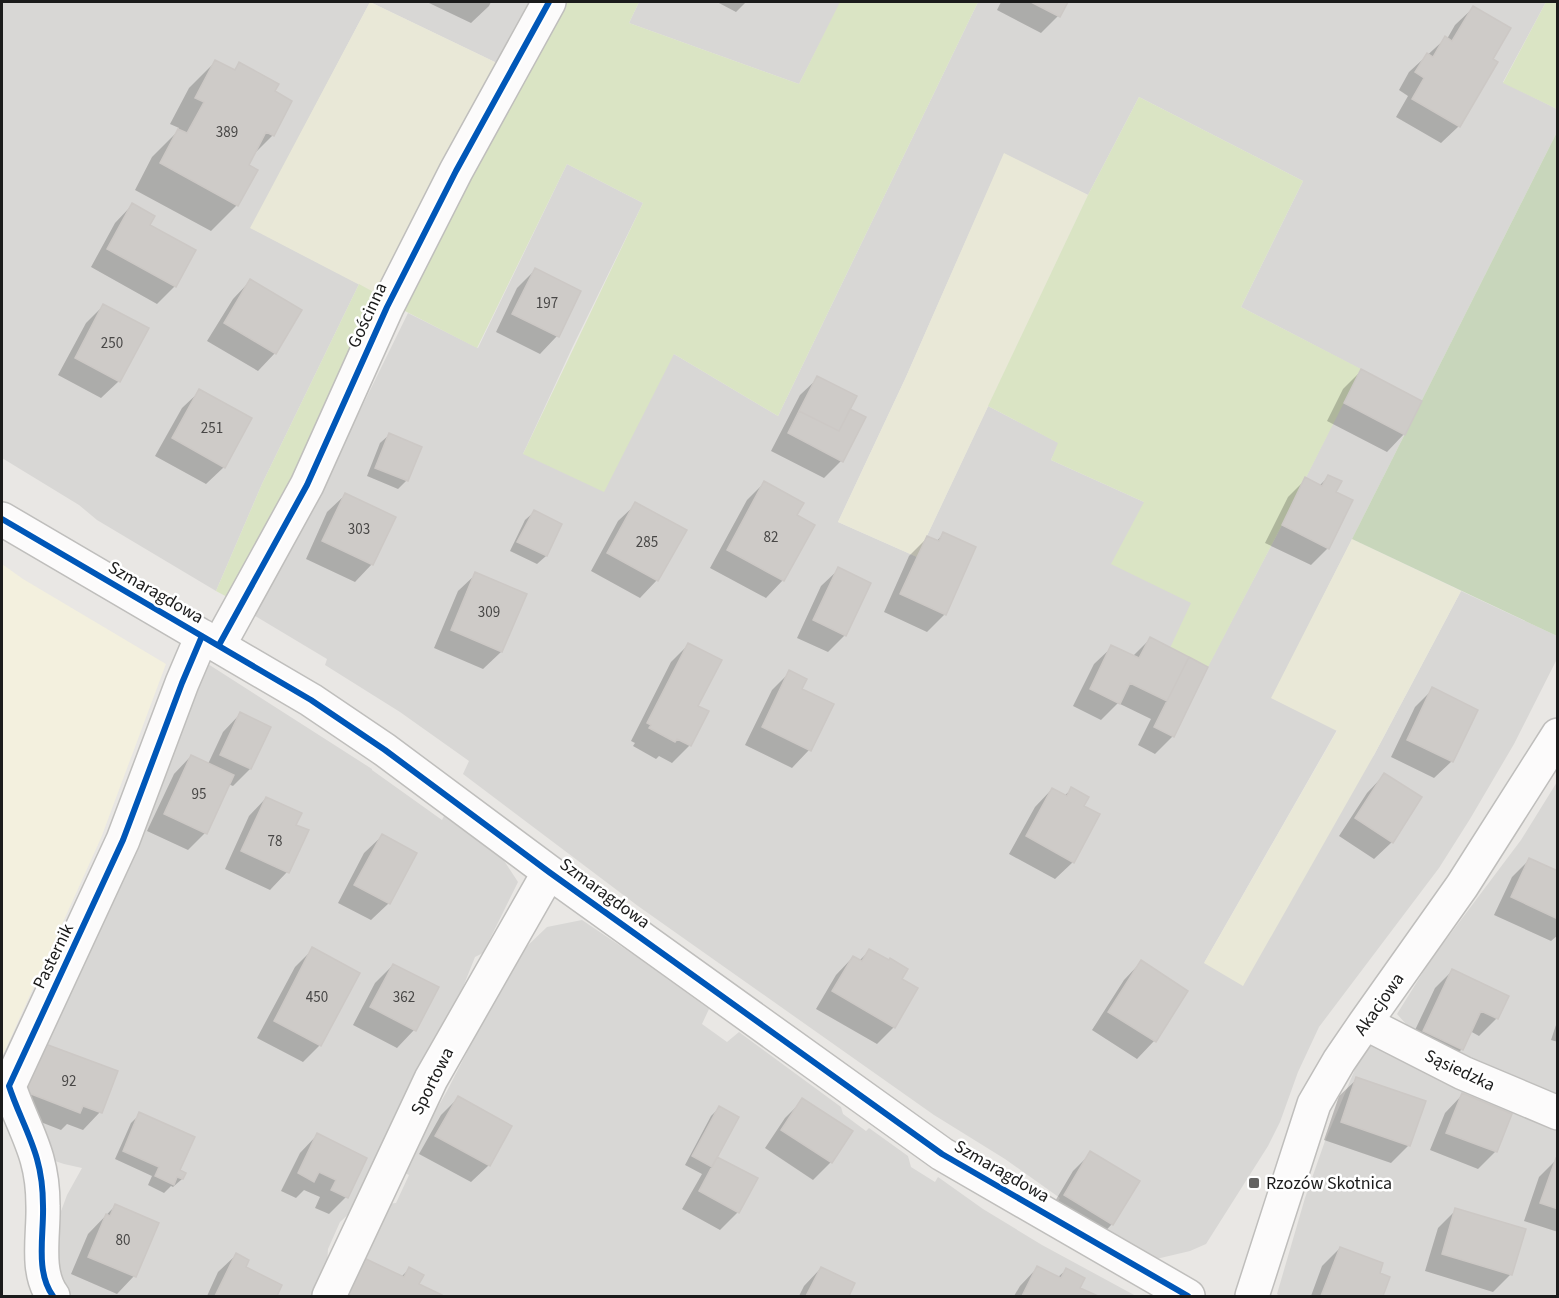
<svg xmlns="http://www.w3.org/2000/svg" width="1559" height="1298" font-family="'Source Sans 3',sans-serif">
<rect width="100%" height="100%" fill="#e9e7e4"/>
<path fill="#d8d7d5" fill-rule="evenodd" d="M 2,2 L 531,2 L 499,64 L 370,2 L 251,228 L 359,284 L 262,484 L 216,591 L 97,520 L 79,505 L 2,458 Z
M 639,2 L 841,2 L 799,84 L 629,23 Z
M 978,2 L 1546,2 L 1503,82 L 1557,109 L 1557,132 L 1272,698 L 1337,730 L 1204,963 L 1374,755 L 1461,591 L 1557,636 L 1557,659 L 1514,744 L 1470,819 L 1439,868 L 1319,1027 L 1298,1072 L 1280,1122 L 1268,1146 L 1206,1244 L 1190,1251 L 1152,1260 L 1054,1208 L 1060,1198 L 1005,1159 L 934,1115 L 638,906 L 463,774 L 469,761 L 400,712 L 325,665 L 327,659 L 252,614 L 320,492 L 408,313 L 478,348 L 567,164 L 643,203 L 573,346 L 523,454 L 674,354 L 778,416 ZM 1139,97 L 1303,181 L 1241,307 L 1360,369 L 1282,525 L 1208,666 L 1191,603 L 1144,502 L 1051,460 L 1059,443 L 988,406 L 917,557 L 838,522 L 906,377 L 1004,154 L 1088,195 Z
M 208,664 L 372,769 L 372,770 L 442,820 L 444,816 L 503,859 L 518,882 L 483,953 L 475,957 L 463,987 L 462,996 L 354,1209 L 340,1222 L 328,1249 L 327,1265 L 311,1296 L 71,1296 L 61,1281 L 53,1254 L 60,1214 L 67,1195 L 82,1168 L 64,1164 L 52,1160 L 23,1101 L 40,1042 Z
M 1557,782 L 1557,1098 L 1415,1034 L 1397,1014 L 1430,961 L 1521,840 Z
M 582,920 L 634,955 L 709,1009 L 702,1024 L 727,1042 L 739,1032 L 841,1107 L 843,1114 L 866,1131 L 869,1128 L 908,1156 L 911,1167 L 935,1182 L 938,1177 L 983,1209 L 1042,1245 L 1136,1296 L 343,1296 L 386,1204 L 396,1203 L 409,1175 L 401,1171 L 447,1091 L 500,988 L 522,951 L 547,927 Z
M 1369,1040 L 1557,1126 L 1557,1296 L 1280,1296 L 1277,1294 L 1305,1198 L 1325,1141 L 1363,1050 Z"/>
<path fill="#f3f0de" d="M 2,564 L 23,579 L 166,664 L 101,838 L 2,1057 Z"/>
<path fill="#e9e8d7" d="M 370,2 L 499,64 L 379,295 L 250,228 Z
M 1004,153 L 1088,195 L 917,557 L 838,522 L 906,377 Z
M 1352,539 L 1461,591 L 1374,755 L 1243,986 L 1204,963 L 1337,731 L 1271,698 Z"/>
<path fill="#dae4c4" d="M 565,2 L 639,2 L 629,23 L 799,84 L 840,2 L 978,2 L 778,416 L 674,354 L 604,492 L 523,454 L 643,203 L 567,164 L 477,348 L 401,309 L 447,219 Z
M 1546,2 L 1557,2 L 1557,109 L 1503,83 Z
M 1139,97 L 1303,181 L 1241,307 L 1361,369 L 1282,525 L 1208,667 L 1170,648 L 1191,603 L 1111,564 L 1144,502 L 1051,460 L 1058,443 L 988,406 L 1088,195 Z
M 359,284 L 379,295 L 334,397 L 231,599 L 216,591 L 262,484 Z"/>
<path fill="#c8d6bb" d="M 1557,132 L 1557,636 L 1352,539 Z"/>
<path fill="#0003" d="M 430,2 L 491,2 L 489,6 L 471,23 L 429,3 Z
M 717,2 L 746,2 L 736,12 Z
M 1001,2 L 1066,2 L 1058,16 L 1041,33 L 997,10 Z
M 1473,8 L 1491,59 L 1459,126 L 1441,143 L 1396,117 L 1408,96 L 1399,90 L 1409,72 L 1446,38 L 1447,39 L 1455,25 Z
M 215,62 L 233,71 L 239,64 L 273,92 L 273,135 L 252,156 L 237,205 L 211,231 L 135,190 L 152,157 L 177,132 L 179,128 L 170,124 L 189,88 Z
M 132,205 L 148,225 L 175,286 L 157,304 L 91,267 L 115,223 Z
M 535,270 L 579,292 L 557,336 L 540,354 L 496,332 L 517,288 Z
M 250,281 L 275,353 L 258,371 L 207,341 L 233,299 Z
M 103,306 L 119,381 L 101,398 L 58,375 L 86,323 Z
M 1361,371 L 1404,434 L 1387,452 L 1327,421 L 1343,389 Z
M 818,378 L 848,410 L 841,461 L 824,478 L 771,451 L 800,395 Z
M 200,391 L 224,467 L 206,484 L 155,456 L 182,408 Z
M 389,435 L 407,480 L 398,489 L 367,476 L 380,443 Z
M 1328,477 L 1334,493 L 1328,548 L 1311,565 L 1265,543 L 1288,497 L 1306,479 L 1319,486 Z
M 764,483 L 795,516 L 783,580 L 766,598 L 710,568 L 747,500 Z
M 345,495 L 372,564 L 355,582 L 306,559 L 327,512 Z
M 636,504 L 657,580 L 640,598 L 591,571 L 618,521 Z
M 534,512 L 560,525 L 546,556 L 537,564 L 510,551 L 525,520 Z
M 943,534 L 945,614 L 927,632 L 884,612 L 909,556 L 927,538 L 936,542 Z
M 839,569 L 845,635 L 828,652 L 797,638 L 821,586 Z
M 476,574 L 525,595 L 501,652 L 483,669 L 434,648 L 458,591 Z
M 1150,639 L 1206,667 L 1173,736 L 1155,754 L 1138,745 L 1151,719 L 1118,703 L 1101,720 L 1073,706 L 1094,664 L 1112,647 L 1132,657 Z
M 689,644 L 696,706 L 690,745 L 672,763 L 659,756 L 656,759 L 633,746 L 635,743 L 631,741 L 671,662 Z
M 790,672 L 800,689 L 809,750 L 792,768 L 745,745 L 772,690 Z
M 1433,689 L 1452,761 L 1434,778 L 1391,757 L 1415,707 Z
M 240,714 L 250,769 L 233,786 L 228,784 L 205,833 L 188,850 L 147,831 L 174,774 L 191,756 L 208,764 L 223,732 Z
M 1384,775 L 1392,842 L 1374,859 L 1339,836 L 1367,793 Z
M 1052,789 L 1064,796 L 1072,789 L 1082,806 L 1073,862 L 1055,879 L 1009,854 L 1035,807 Z
M 266,798 L 294,826 L 287,872 L 270,890 L 225,869 L 249,816 Z
M 382,836 L 389,903 L 371,920 L 338,903 L 364,853 Z
M 1530,859 L 1558,872 L 1558,935 L 1551,941 L 1494,915 L 1512,877 Z
M 313,949 L 320,1045 L 303,1062 L 257,1038 L 295,967 Z
M 869,951 L 900,979 L 894,1027 L 877,1044 L 816,1009 L 836,975 L 853,957 L 859,961 Z
M 1141,962 L 1186,992 L 1154,1041 L 1137,1059 L 1092,1030 L 1124,980 Z
M 393,965 L 437,988 L 414,1030 L 397,1048 L 353,1025 L 375,983 Z
M 1452,971 L 1497,1018 L 1479,1036 L 1470,1031 L 1462,1049 L 1444,1067 L 1406,1049 L 1435,988 Z
M 1558,1019 L 1558,1042 L 1551,1040 Z
M 22,1061 L 100,1112 L 83,1130 L 67,1124 L 61,1130 L 5,1108 Z
M 1357,1079 L 1409,1145 L 1391,1163 L 1324,1140 L 1339,1096 Z
M 1462,1095 L 1496,1151 L 1478,1169 L 1430,1150 L 1445,1113 Z
M 458,1098 L 489,1165 L 471,1182 L 419,1154 L 441,1115 Z
M 803,1100 L 851,1131 L 831,1162 L 813,1180 L 765,1148 L 785,1118 Z
M 719,1108 L 712,1162 L 738,1212 L 720,1230 L 682,1209 L 702,1174 L 685,1165 L 711,1116 Z
M 140,1114 L 178,1171 L 182,1179 L 173,1187 L 171,1186 L 164,1193 L 148,1185 L 152,1176 L 115,1159 L 131,1123 Z
M 317,1135 L 346,1197 L 329,1214 L 315,1208 L 320,1197 L 304,1190 L 296,1198 L 281,1191 L 300,1153 Z
M 1091,1153 L 1112,1224 L 1095,1242 L 1048,1213 L 1073,1171 Z
M 1556,1160 L 1558,1160 L 1558,1232 L 1524,1221 L 1539,1177 Z
M 115,1206 L 157,1223 L 134,1276 L 117,1294 L 71,1274 L 88,1234 Z
M 1456,1210 L 1511,1274 L 1493,1292 L 1425,1271 L 1438,1228 Z
M 1340,1248 L 1378,1274 L 1388,1277 L 1381,1296 L 1311,1296 L 1322,1266 Z
M 236,1255 L 244,1268 L 280,1286 L 275,1296 L 207,1296 L 218,1272 Z
M 356,1268 L 401,1277 L 409,1269 L 417,1285 L 440,1296 L 342,1296 Z
M 821,1268 L 853,1284 L 847,1296 L 799,1296 L 804,1286 Z
M 1037,1268 L 1057,1278 L 1066,1270 L 1078,1288 L 1094,1296 L 1014,1296 L 1020,1286 Z"/>
<path fill="#cecbc8" stroke="#ccc8c5" stroke-width="1.5" d="M 1031,2 L 1068,2 L 1060,17 Z
M 1473,6 L 1511,28 L 1493,59 L 1498,62 L 1460,127 L 1412,99 L 1424,78 L 1415,72 L 1427,53 L 1433,57 L 1445,36 L 1452,41 Z
M 215,60 L 235,70 L 239,62 L 279,84 L 275,91 L 292,101 L 274,136 L 266,132 L 249,165 L 258,170 L 238,206 L 160,163 L 178,129 L 187,133 L 204,102 L 195,98 Z
M 132,203 L 155,216 L 150,225 L 196,250 L 176,287 L 107,249 Z
M 535,268 L 581,291 L 559,337 L 512,314 Z
M 250,279 L 302,310 L 276,354 L 224,323 Z
M 103,304 L 149,328 L 120,382 L 75,358 Z
M 1361,369 L 1422,401 L 1405,435 L 1344,403 Z
M 817,376 L 857,396 L 839,431 L 799,411 Z
M 199,389 L 252,418 L 225,468 L 172,438 Z
M 850,409 L 866,417 L 843,462 L 788,433 L 799,411 L 839,431 Z
M 389,433 L 422,447 L 408,481 L 375,468 Z
M 1328,475 L 1342,481 L 1336,492 L 1353,500 L 1329,549 L 1282,525 L 1305,477 L 1322,486 Z
M 764,481 L 804,503 L 797,515 L 815,525 L 784,581 L 727,550 Z
M 345,493 L 396,517 L 373,565 L 322,541 Z
M 635,502 L 687,530 L 658,581 L 607,553 Z
M 534,510 L 562,524 L 547,556 L 517,542 Z
M 943,532 L 976,547 L 946,615 L 900,594 L 927,536 L 939,541 Z
M 838,567 L 871,583 L 846,636 L 813,620 Z
M 475,572 L 527,594 L 502,652 L 451,630 Z
M 1150,637 L 1189,657 L 1167,701 L 1130,683 L 1120,704 L 1090,689 L 1111,645 L 1139,658 Z
M 688,643 L 722,660 L 698,706 L 709,711 L 691,746 L 677,739 L 675,742 L 649,728 L 651,725 L 647,723 Z
M 1189,657 L 1208,667 L 1174,737 L 1154,727 Z
M 789,670 L 807,679 L 802,689 L 834,704 L 811,751 L 762,727 Z
M 1432,687 L 1478,710 L 1453,762 L 1407,740 Z
M 240,712 L 271,727 L 251,769 L 220,755 Z
M 191,755 L 234,775 L 207,834 L 164,814 Z
M 1384,773 L 1422,797 L 1393,843 L 1355,818 Z
M 1071,787 L 1089,797 L 1084,806 L 1100,814 L 1074,863 L 1026,836 L 1052,788 L 1067,796 Z
M 266,797 L 302,813 L 296,825 L 309,830 L 289,873 L 241,851 Z
M 382,834 L 417,853 L 390,904 L 354,885 Z
M 1529,858 L 1558,871 L 1558,919 L 1511,897 Z
M 312,947 L 360,973 L 321,1046 L 274,1021 Z
M 869,949 L 889,960 L 890,958 L 908,969 L 902,979 L 918,988 L 895,1028 L 832,991 L 853,956 L 862,961 Z
M 1141,960 L 1188,991 L 1156,1042 L 1108,1012 Z
M 393,964 L 439,987 L 416,1031 L 370,1007 Z
M 1452,969 L 1509,996 L 1498,1019 L 1481,1011 L 1463,1050 L 1423,1031 Z
M 40,1042 L 118,1071 L 102,1113 L 83,1106 L 80,1113 L 21,1090 Z
M 1356,1077 L 1426,1101 L 1410,1146 L 1341,1122 Z
M 1462,1093 L 1512,1114 L 1497,1152 L 1446,1133 Z
M 458,1096 L 512,1126 L 490,1166 L 435,1136 Z
M 802,1098 L 853,1131 L 832,1163 L 781,1130 Z
M 719,1106 L 739,1117 L 712,1167 L 692,1156 Z
M 139,1112 L 195,1137 L 180,1170 L 186,1173 L 183,1179 L 177,1177 L 174,1185 L 155,1176 L 159,1167 L 123,1151 Z
M 317,1133 L 367,1158 L 348,1198 L 331,1190 L 336,1180 L 319,1172 L 314,1182 L 298,1173 Z
M 1090,1151 L 1140,1181 L 1113,1225 L 1064,1195 Z
M 717,1157 L 758,1178 L 739,1213 L 699,1191 Z
M 1556,1158 L 1558,1159 L 1558,1209 L 1540,1203 Z
M 115,1204 L 159,1223 L 136,1277 L 88,1257 L 106,1214 L 110,1216 Z
M 1455,1208 L 1526,1229 L 1512,1275 L 1442,1254 Z
M 1340,1247 L 1383,1263 L 1380,1273 L 1390,1277 L 1383,1296 L 1321,1296 Z
M 236,1253 L 249,1260 L 246,1267 L 282,1285 L 277,1296 L 215,1296 Z
M 364,1258 L 404,1277 L 409,1267 L 424,1275 L 419,1284 L 442,1295 L 441,1296 L 352,1296 L 347,1294 Z
M 1037,1266 L 1061,1278 L 1066,1268 L 1085,1278 L 1080,1288 L 1098,1296 L 1022,1296 Z
M 821,1267 L 855,1283 L 849,1296 L 806,1296 Z"/>
<g fill="none" stroke-linecap="round" stroke-linejoin="round">
<g stroke="#bfbebc" stroke-width="36">
<path id="minor" d="M 2,519 L 311,700 L 385,750 L 549,872 L 942,1154 L 1188,1296
M 219,645 L 307,485 L 387,307 L 456,171 L 549,2
M 1365,1023 L 1463,1073 L 1558,1113
M 53,1296 C 35,1272 44,1234 43,1206 C 43,1191 41,1173 37,1159 C 30,1134 17,1111 9,1086 L 123,840 L 182,683 L 202,636
M 329,1296 L 431,1079 L 549,872
M 1252,1296 L 1314,1104 L 1339,1061 L 1365,1023 L 1462,886 L 1558,735"/>
</g>
<use href="#minor" stroke="#fcfbfb" stroke-width="33"/>
<g stroke="#fff" stroke-width="10">
<path id="cycleway" d="M 2,519 L 311,700 L 385,750 L 549,872 L 942,1154 L 1188,1296
M 219,645 L 307,485 L 387,307 L 456,171 L 549,2
M 53,1296 C 35,1272 44,1234 43,1206 C 43,1191 41,1173 37,1159 C 30,1134 17,1111 9,1086 L 123,840 L 182,683 L 202,636"/>
</g>
<use href="#cycleway" stroke="#0057b8" stroke-width="6"/>
</g>
<rect fill="#636261" stroke="#fff" stroke-width="2" x="1248" y="1177" width="12" height="12" rx="3"/>
<g text-anchor="middle" stroke-width="5" stroke-linejoin="round" paint-order="stroke">
<g font-size="15" fill="#484746">
<text x="227" y="137">389</text>
<text x="547" y="308">197</text>
<text x="112" y="348">250</text>
<text x="212" y="433">251</text>
<text x="359" y="534">303</text>
<text x="771" y="542">82</text>
<text x="647" y="547">285</text>
<text x="489" y="617">309</text>
<text x="199" y="799">95</text>
<text x="275" y="846">78</text>
<text x="317" y="1002">450</text>
<text x="404" y="1002">362</text>
<text x="69" y="1086">92</text>
<text x="123" y="1245">80</text>
</g>
<g font-size="18" fill="#1b1b1b" stroke="#fff">
<text transform="translate(367 315) rotate(-65)" y="6">Gościnna</text>
<text transform="translate(156 592) rotate(30)" y="6">Szmaragdowa</text>
<text transform="translate(605 893) rotate(36)" y="6">Szmaragdowa</text>
<text transform="translate(53 956) rotate(-64)" y="6">Pasternik</text>
<text transform="translate(1379 1004) rotate(-55)" y="6">Akacjowa</text>
<text transform="translate(1460 1070) rotate(25)" y="6">Sąsiedzka</text>
<text transform="translate(432 1081) rotate(-63)" y="6">Sportowa</text>
<text transform="translate(1002 1171) rotate(30)" y="6">Szmaragdowa</text>
</g>
<g font-size="18" fill="#1b1b1b" stroke="#fff" text-anchor="start">
<text x="1266" y="1189">Rzozów Skotnica</text>
</g>
</g>
<rect width="1559" height="1298" fill="none" stroke="#1b1b1b" stroke-width="6"/>
</svg>
